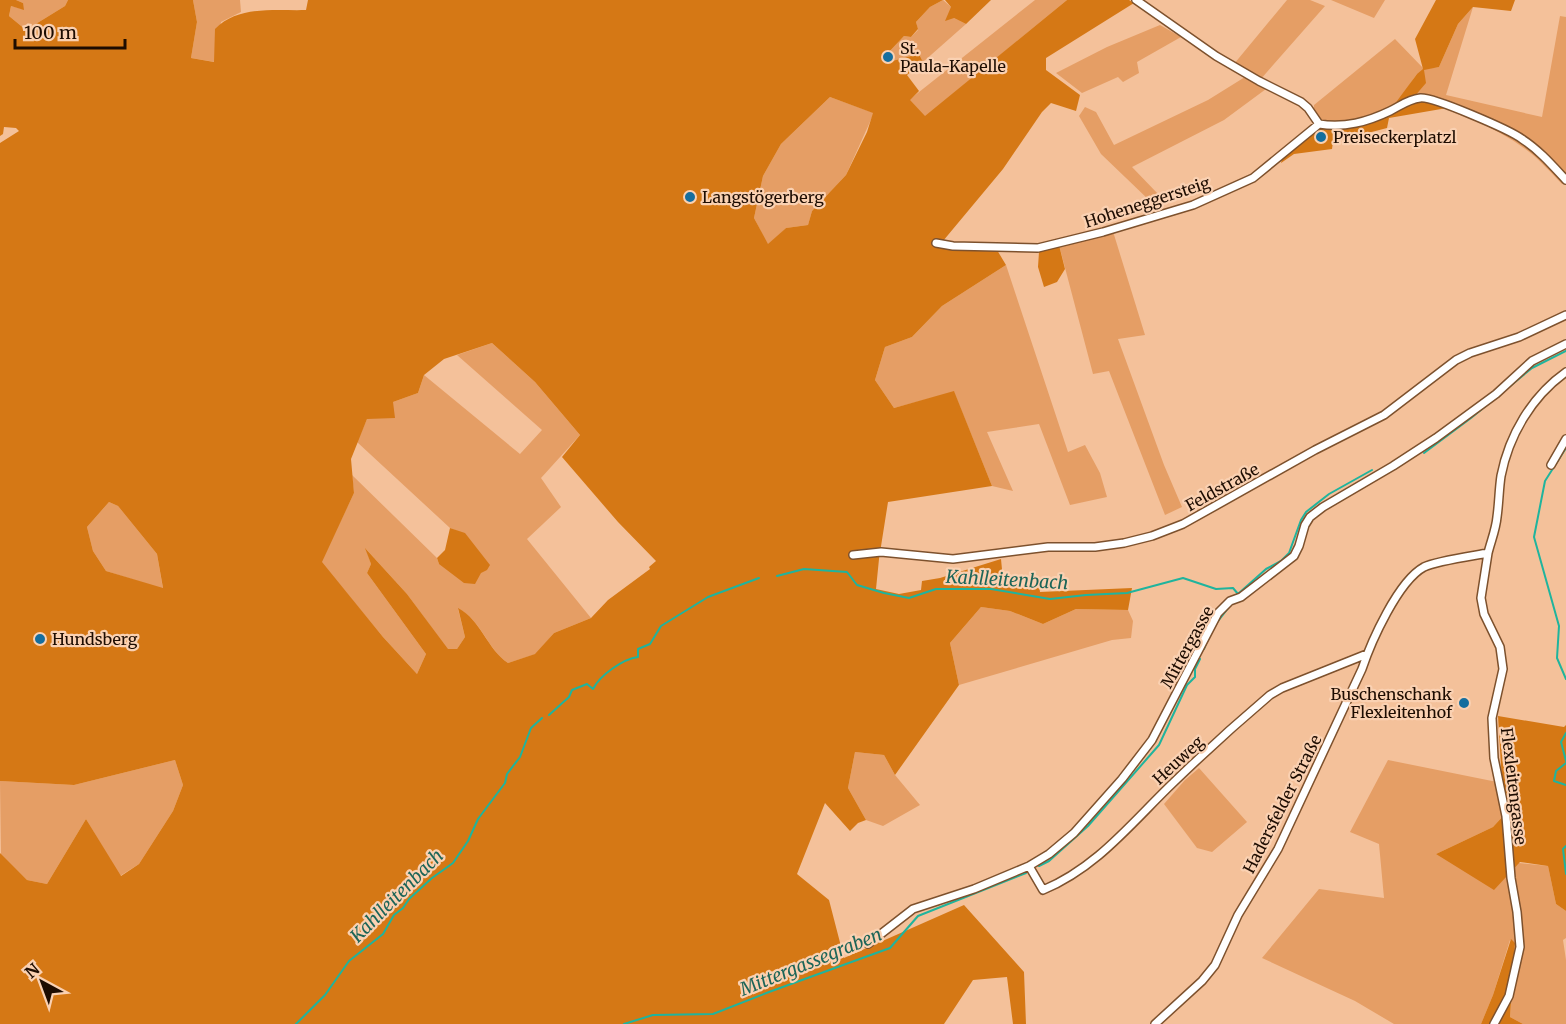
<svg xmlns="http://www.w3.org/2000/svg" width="1566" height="1024" font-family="Merriweather,serif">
<rect width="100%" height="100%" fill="#f4c19a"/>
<path fill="#e59e65" d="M 16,0 L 68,0 L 65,6 L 26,30 L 9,16 L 11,6 L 23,9 L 23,3 Z
M 193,0 L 240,0 L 241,12 L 221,22 L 215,62 L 191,58 L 197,22 Z
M 943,0 L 951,7 L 954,18 L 966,24 L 923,62 L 919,54 L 892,61 L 889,60 L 888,53 L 904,36 L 911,37 L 918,30 L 916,22 L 930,7 Z
M 1035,0 L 1067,0 L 925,117 L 909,100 Z
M 1287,0 L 1310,0 L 1325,6 L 1260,80 L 1234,64 Z
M 1331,0 L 1385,0 L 1374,18 Z
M 1473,7 L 1446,95 L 1542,117 L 1560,16 L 1566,17 L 1566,181 L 1562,184 C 1551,173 1541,161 1528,151 C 1495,126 1453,110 1413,98 L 1417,74 C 1410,83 1403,96 1395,105 C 1375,123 1347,122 1322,121 L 1314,111 L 1314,105 L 1395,39 L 1424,69 L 1439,67 L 1458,24 Z
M 1160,25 L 1181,37 L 1137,62 L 1139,73 L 1123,82 L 1118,77 L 1082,93 L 1056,73 L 1107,47 Z
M 1245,77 L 1266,89 L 1224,120 L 1132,167 L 1159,195 L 1150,201 L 1101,154 L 1079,116 L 1085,107 L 1096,112 L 1114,145 L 1208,100 Z
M 830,97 L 874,113 L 846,175 L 812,211 L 808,225 L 786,228 L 768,245 L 754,218 L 763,176 L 781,144 Z
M 1111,225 L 1145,335 L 1118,339 L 1164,465 L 1182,507 L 1165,515 L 1109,371 L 1093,374 L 1059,245 Z
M 1006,265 L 1068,452 L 1085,445 L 1100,473 L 1107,497 L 1070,505 L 1039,424 L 987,432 L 1013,491 L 992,486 L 954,392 L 894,408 L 875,380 L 885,347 L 912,337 L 942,306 Z
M 492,343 L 535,382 L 580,435 L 541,478 L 561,507 L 527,539 L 591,618 L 554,633 L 536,654 L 508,663 C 487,649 481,619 458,609 L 465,637 L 457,649 L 448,650 L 407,594 L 366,549 L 371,564 L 367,573 L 426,654 L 417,674 L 383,637 L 321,562 L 354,493 L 352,475 L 437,558 L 439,564 L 465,534 L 450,528 L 357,442 L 367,419 L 393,402 L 418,393 L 424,375 L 520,454 L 542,430 L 457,355 Z
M 109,502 L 118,506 L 157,554 L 163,589 L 106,571 L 93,551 L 87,527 Z
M 981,607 L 1010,611 L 1043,624 L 1076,609 L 1128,610 L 1133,621 L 1131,638 L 1112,640 L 959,685 L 950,643 Z
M 855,752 L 884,755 L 895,775 L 920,805 L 883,826 L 866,820 L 848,788 Z
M 175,760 L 183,785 L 173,811 L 139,864 L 120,876 L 86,819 L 47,884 L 27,880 L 1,855 L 0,781 L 74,785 Z
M 1388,760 L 1502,783 L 1504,815 L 1493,827 L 1436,854 L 1548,866 L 1556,904 L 1566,911 L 1566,938 L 1563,940 L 1566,960 L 1566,1024 L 1523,1024 L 1510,1017 L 1515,943 L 1510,940 L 1493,995 L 1481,1024 L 1394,1024 L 1355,1001 L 1262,958 L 1319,889 L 1384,898 L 1379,844 L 1350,832 Z
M 1199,768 L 1247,822 L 1212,852 L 1197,848 L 1164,804 L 1185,780 Z"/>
<path fill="#d57815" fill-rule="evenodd" d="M 0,0 L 16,0 L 23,3 L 24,10 L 11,6 L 9,16 L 26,30 L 65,6 L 68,0 L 193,0 L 197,22 L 191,58 L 214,62 L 215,29 C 238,5 275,11 306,10 L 308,0 L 943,0 L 930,7 L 916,22 L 918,29 L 911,37 L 904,36 L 888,53 L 889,60 L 892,61 L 919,54 L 923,62 L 907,75 L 919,91 L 910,100 L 925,116 L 1067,0 L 1129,0 L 1134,3 L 1046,58 L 1046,70 L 1080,95 L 1076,111 L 1051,103 L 1042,112 L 1003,169 L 943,241 L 961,244 L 994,245 L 1006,265 L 942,306 L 912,337 L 885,347 L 875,380 L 894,408 L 954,391 L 992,486 L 888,502 L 879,559 L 876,589 L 899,594 L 921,590 L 922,581 L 940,578 L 1001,559 L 1003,580 L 1038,576 L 1040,592 L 1132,588 L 1128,610 L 1076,609 L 1043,624 L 1010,611 L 981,607 L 950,643 L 959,685 L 895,775 L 884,755 L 855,752 L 848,788 L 866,820 L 858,823 L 850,831 L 825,803 L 797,874 L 829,900 L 844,958 L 964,905 L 1024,972 L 1026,1024 L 1013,1024 L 1007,977 L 973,980 L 944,1024 L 0,1024 L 0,853 L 27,880 L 47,884 L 86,819 L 121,876 L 139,864 L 173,811 L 183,785 L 175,760 L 74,785 L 0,781 L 0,143 L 19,131 L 16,128 L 4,127 L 3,134 L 0,136 ZM 830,97 L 873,113 L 867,132 L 846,175 L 812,211 L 808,225 L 786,228 L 768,244 L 754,218 L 763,176 L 781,144 ZM 492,343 L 535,382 L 580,435 L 562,457 L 618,522 L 656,561 L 649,567 L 650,569 L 608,600 L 591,618 L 554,633 L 535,654 L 508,663 C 487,649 481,620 458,608 L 465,637 L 457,649 L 448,649 L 407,594 L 365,548 L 371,564 L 367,573 L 426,654 L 417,674 L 383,637 L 322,562 L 354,493 L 351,459 L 367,419 L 395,418 L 393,402 L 418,393 L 424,375 L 444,359 ZM 109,502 L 118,506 L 157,554 L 163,588 L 106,571 L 93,551 L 87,527 Z
M 945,0 L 991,0 L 966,24 L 954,18 L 945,21 L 951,7 Z
M 1436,0 L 1515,0 L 1511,11 L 1473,7 L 1458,24 L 1439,67 L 1424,70 L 1426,83 L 1414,97 L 1447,108 L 1389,118 L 1387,128 L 1333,142 L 1332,149 L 1294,154 L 1281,163 L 1283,155 L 1319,128 L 1353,127 L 1375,121 L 1394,105 L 1417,74 L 1423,69 L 1415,39 Z
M 1059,245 L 1065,269 L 1057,282 L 1044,287 L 1038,267 L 1039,252 Z
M 450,528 L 465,533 L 490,565 L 487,570 L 481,573 L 475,584 L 464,583 L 439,564 L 437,558 L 445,550 Z
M 1498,716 L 1564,727 L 1566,725 L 1566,911 L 1556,904 L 1548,866 L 1520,862 L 1494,890 L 1436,854 L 1493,827 L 1504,815 Z
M 1511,939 L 1515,943 L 1510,1017 L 1523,1024 L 1481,1024 L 1493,995 Z"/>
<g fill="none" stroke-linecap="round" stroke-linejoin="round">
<path stroke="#1fb49d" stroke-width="2" d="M 1566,448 L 1545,481 L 1534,537 L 1559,626 L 1557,658 L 1566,679
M 1424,453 L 1471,418 L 1532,368 L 1566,351
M 777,576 L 804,569 L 847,572 L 857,585 L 884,593 L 909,598 L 936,589 L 991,589 L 1050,599 L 1086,595 L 1127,593 L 1183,578 L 1216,589 L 1233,588 L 1238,594 L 1266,569 L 1281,561 L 1289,553 L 1301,520 L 1306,512 L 1329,494 L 1372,470
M 1215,625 L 1229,607
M 1204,649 L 1207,641
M 549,715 L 569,697 L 572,690 L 587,684 L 593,689 C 600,675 623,659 638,657 L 638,649 L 650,644 L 661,626 L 708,597 L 759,578
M 1566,733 L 1561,742 L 1566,761
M 1566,763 L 1556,771 L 1554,781 L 1566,785
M 1566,846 L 1563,849 L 1566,874
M 1039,866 L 1049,861 L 1088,826 L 1159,745 L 1187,685 L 1195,677 L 1195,669 L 1200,659
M 296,1024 L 325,995 L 349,961 L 383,934 L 394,915 L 403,908 L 409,899 L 432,878 L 453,863 L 468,841 L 478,819 L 505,783 L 507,774 L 520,757 L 531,728 L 542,718
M 624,1024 L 653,1015 L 713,1014 L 769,992 L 890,948 L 918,916 L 1026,873"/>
<g stroke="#7d512d" stroke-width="10">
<path id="street" d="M 1136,0 L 1216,56 L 1259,81 L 1301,102 L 1308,108 L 1319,124
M 936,243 L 953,246 L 1038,248 L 1103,232 L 1193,205 L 1253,178 L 1319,124 C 1345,128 1367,122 1390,111 C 1400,106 1409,99 1420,98 C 1432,96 1510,130 1522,139 C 1539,150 1552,165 1566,180
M 1551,465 L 1566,439
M 1488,553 L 1481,598 L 1484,614 L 1500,647 L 1503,669 L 1492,718 L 1494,758 L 1506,816 L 1511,878 L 1517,912 L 1520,947 L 1509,996 L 1494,1024
M 853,555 L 881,552 L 953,559 L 1048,547 L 1095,547 L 1124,543 L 1152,536 L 1183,524 L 1315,450 L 1384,415 L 1456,360 L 1470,353 L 1519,337 L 1566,315
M 1029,866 L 1043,890 C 1098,867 1132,822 1174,782 C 1205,752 1237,723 1270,695 L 1282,688 L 1367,654
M 868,944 L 913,909 L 974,889 L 1029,866 L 1049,854 L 1074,833 L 1122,779 L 1152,740 L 1218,613 L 1230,601 L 1241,597 L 1294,556 L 1299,546 L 1305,525 L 1310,517 L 1323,507 L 1393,466 L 1436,438 L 1496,394 L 1532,361 L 1566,344
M 1155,1024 L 1202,981 L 1215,965 L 1238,915 L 1278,849 L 1362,669 C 1371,642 1398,581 1424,567 C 1436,561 1472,556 1488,553 C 1491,541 1496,529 1497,517 C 1499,503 1499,489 1501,476 C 1509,435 1532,396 1566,372"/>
</g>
<use href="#street" stroke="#fff" stroke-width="7"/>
</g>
<g fill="#156e9e" stroke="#fad1b2" stroke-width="2">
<circle cx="888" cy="57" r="6"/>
<circle cx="1321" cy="137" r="6"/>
<circle cx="690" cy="197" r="6"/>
<circle cx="40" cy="639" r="6"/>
<circle cx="1464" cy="703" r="6"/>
</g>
<g text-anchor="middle" stroke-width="4.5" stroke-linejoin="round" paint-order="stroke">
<g font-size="16" fill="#1d0c01" stroke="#fad1b2" text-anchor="start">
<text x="900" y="54">St.<tspan x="900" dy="18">Paula-Kapelle</tspan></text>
<text x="1333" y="143">Preiseckerplatzl</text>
<text x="702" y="203">Langstögerberg</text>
<text x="52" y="645">Hundsberg</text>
<text x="1452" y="700" text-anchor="end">Buschenschank<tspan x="1452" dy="18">Flexleitenhof</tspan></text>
</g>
<g font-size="16" fill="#1d0c01" stroke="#fad1b2">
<text transform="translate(1147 202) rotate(-18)" y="6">Hoheneggersteig</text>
<text transform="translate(1222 487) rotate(-29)" y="6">Feldstraße</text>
<text transform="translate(1187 647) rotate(-61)" y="6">Mittergasse</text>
<text transform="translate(1178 760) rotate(-43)" y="6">Heuweg</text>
<text transform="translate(1514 786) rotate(83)" y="6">Flexleitengasse</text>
<text transform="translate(1282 804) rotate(-63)" y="6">Hadersfelder Straße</text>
</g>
<g font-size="18" font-style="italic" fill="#1d6558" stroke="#fad1b2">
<text transform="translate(1007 580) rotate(3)" y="6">Kahlleitenbach</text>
<text transform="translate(397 896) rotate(-45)" y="6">Kahlleitenbach</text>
<text transform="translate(811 962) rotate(-22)" y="6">Mittergassegraben</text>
</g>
</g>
<g transform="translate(42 982) rotate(319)" stroke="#fad1b2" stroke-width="4.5" paint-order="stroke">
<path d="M0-4.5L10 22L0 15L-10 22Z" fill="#1d0c01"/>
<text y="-9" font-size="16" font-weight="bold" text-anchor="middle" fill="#1d0c01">N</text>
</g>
<path d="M15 39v9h110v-9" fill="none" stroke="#1d0c01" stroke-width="3"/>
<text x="24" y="39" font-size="18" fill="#1d0c01" stroke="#fad1b2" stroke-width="4.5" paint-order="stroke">100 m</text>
</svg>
